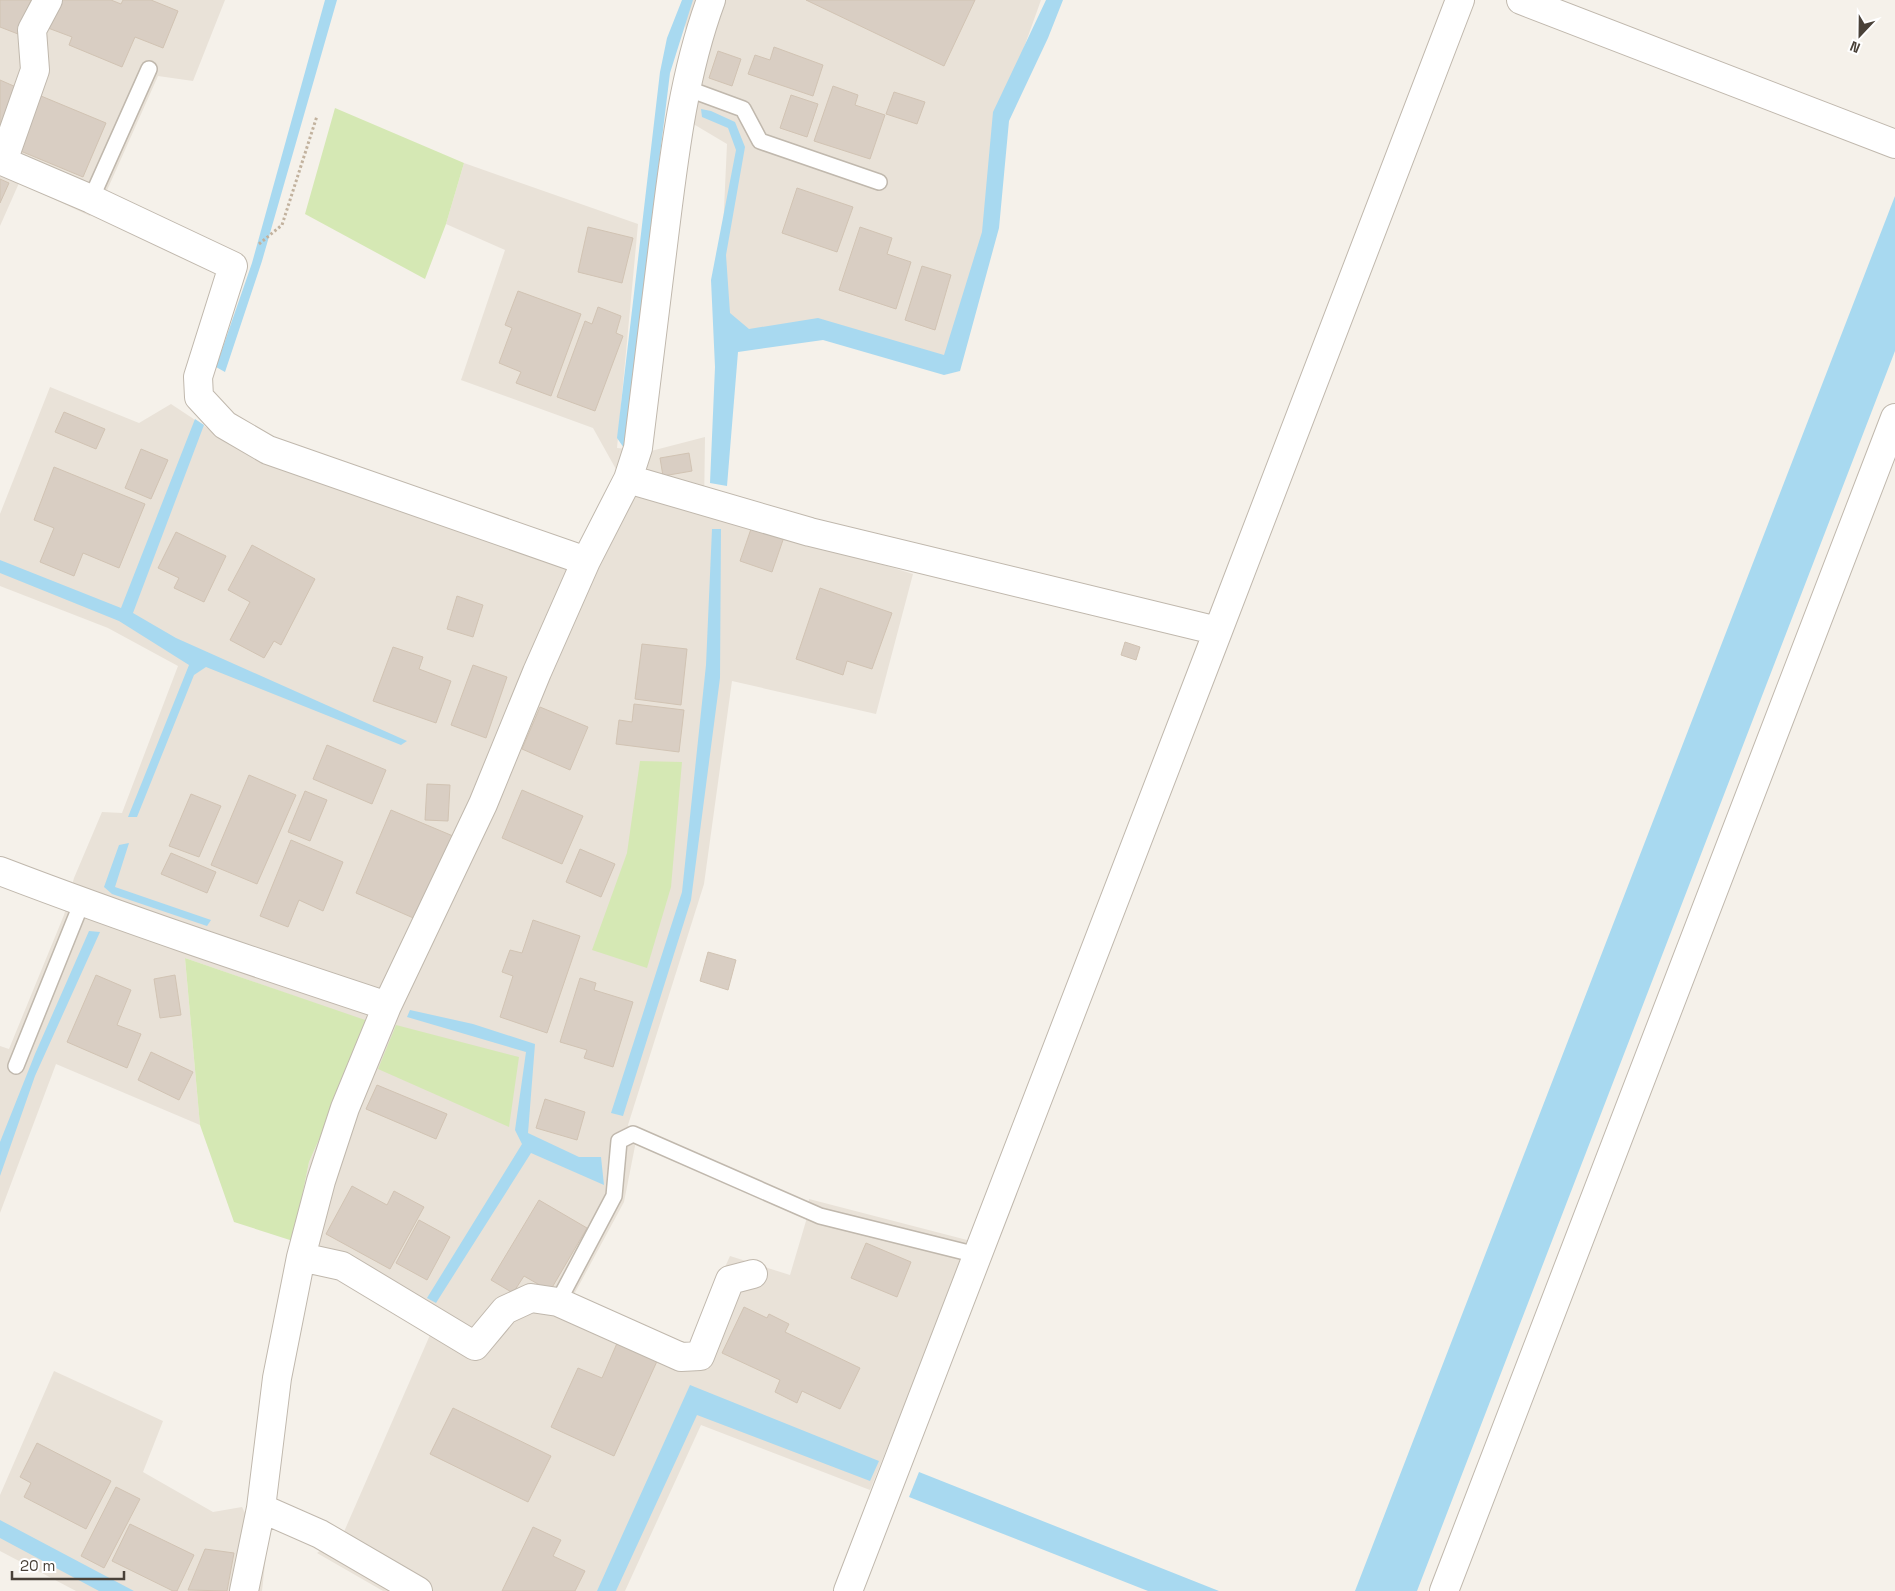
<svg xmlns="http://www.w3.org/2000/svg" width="1895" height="1591" font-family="'Space Grotesk',sans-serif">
<rect width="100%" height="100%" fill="#f5f1ea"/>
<path fill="#e9e2d8" d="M 0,0 L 225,0 L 193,81 L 158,76 L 104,197 L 90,216 L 19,183 L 0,226 Z
M 684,0 L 1041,0 L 998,120 L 993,238 L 948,370 L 811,328 L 718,340 L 727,144 L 690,122 Z
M 464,163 L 638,224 L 617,448 L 651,451 L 705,437 L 704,509 L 913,574 L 876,714 L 732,681 L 704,884 L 628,1125 L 635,1146 L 624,1202 L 571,1300 L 688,1349 L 730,1256 L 790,1275 L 806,1221 L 809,1199 L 971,1241 L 870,1490 L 701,1425 L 625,1591 L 383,1591 L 317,1553 L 343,1534 L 430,1335 L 335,1278 L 293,1241 L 309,1162 L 371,1023 L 185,958 L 200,1125 L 56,1064 L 0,1213 L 0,1046 L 9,1049 L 64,915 L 74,878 L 102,812 L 122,813 L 178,666 L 108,628 L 0,586 L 0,514 L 50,387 L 139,423 L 171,404 L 239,449 L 364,499 L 572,565 L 585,545 L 617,471 L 593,428 L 461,380 L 505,250 L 446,224 Z
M 54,1371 L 163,1421 L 143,1472 L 213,1512 L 242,1507 L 266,1555 L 262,1591 L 76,1591 L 0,1551 L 0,1495 Z"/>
<path fill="#d5e8b4" d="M 335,108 L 464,163 L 446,224 L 425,279 L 305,214 Z
M 640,761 L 682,762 L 671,887 L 647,968 L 592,950 L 627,853 Z
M 185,958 L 371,1022 L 309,1162 L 293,1241 L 234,1222 L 200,1125 Z
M 396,1025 L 519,1057 L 509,1127 L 378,1069 Z"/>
<path fill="#a8d9f0" d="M 325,0 L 337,0 L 262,261 L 225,372 L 216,367 L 252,263 Z
M 682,0 L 693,0 L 670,73 L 624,448 L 617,438 L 660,72 L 667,38 Z
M 1046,0 L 1063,0 L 1048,38 L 1009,121 L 999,228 L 960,371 L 944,375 L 823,340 L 738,352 L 727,486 L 710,483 L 715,367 L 711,280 L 736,150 L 728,128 L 702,117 L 701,109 L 711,111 L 735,122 L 745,147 L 726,255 L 730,313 L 749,329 L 818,318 L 944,355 L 982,232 L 993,112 Z
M 1895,196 L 1895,351 L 1417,1591 L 1355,1591 Z
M 195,419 L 204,425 L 133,613 L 176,638 L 407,741 L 401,745 L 206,667 L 194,675 L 137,817 L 128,817 L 189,665 L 119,621 L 0,573 L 0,560 L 121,608 Z
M 712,529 L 721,529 L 720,678 L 691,900 L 623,1116 L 611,1113 L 682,892 L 706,665 Z
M 129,843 L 115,887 L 211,920 L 207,926 L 112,894 L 104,887 L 119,845 Z
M 89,931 L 100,932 L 35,1076 L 0,1176 L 0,1142 L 35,1054 Z
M 410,1010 L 473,1024 L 535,1044 L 528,1133 L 579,1157 L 601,1157 L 604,1185 L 531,1153 L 436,1303 L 427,1298 L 522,1144 L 515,1130 L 526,1052 L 407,1017 Z
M 690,1385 L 879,1461 L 870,1481 L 697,1415 L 616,1591 L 597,1591 Z
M 919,1472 L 1219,1591 L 1148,1591 L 909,1497 Z
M 0,1520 L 134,1591 L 99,1591 L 0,1538 Z"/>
<path fill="#d9cec3" stroke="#d1c3b3" d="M 0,0 L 31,0 L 18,34 L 0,27 Z
M 59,0 L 111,0 L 121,4 L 123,0 L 151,0 L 178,11 L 163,48 L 135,37 L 122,67 L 69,45 L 72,37 L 48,28 Z
M 806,0 L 975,0 L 944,66 Z
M 774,47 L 823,65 L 813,96 L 748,74 L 755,55 L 770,60 Z
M 718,51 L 741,59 L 732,86 L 709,78 Z
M 0,80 L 16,87 L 0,126 Z
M 833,86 L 858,95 L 855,105 L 885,115 L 870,159 L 814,141 Z
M 894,92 L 925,102 L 917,124 L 886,114 Z
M 791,95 L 818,104 L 807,137 L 780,128 Z
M 41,96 L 106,123 L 83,177 L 18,150 Z
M 0,179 L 9,183 L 0,203 Z
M 797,188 L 853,207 L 837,252 L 782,233 Z
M 588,227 L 633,238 L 622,283 L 578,272 Z
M 860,227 L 892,238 L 887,254 L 911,262 L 896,309 L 839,290 Z
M 922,266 L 951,275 L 935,330 L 905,320 Z
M 518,291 L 581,314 L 551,396 L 516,383 L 521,372 L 499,363 L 512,328 L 505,325 Z
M 598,307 L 621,316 L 616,333 L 623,336 L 595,411 L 557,397 L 585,321 L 592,324 Z
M 64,412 L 105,429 L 96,449 L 55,432 Z
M 141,449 L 168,460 L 151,499 L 125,488 Z
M 689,453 L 692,471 L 663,476 L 660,458 Z
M 54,467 L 145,504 L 119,568 L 83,553 L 74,576 L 40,562 L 54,528 L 34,520 Z
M 752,526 L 784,537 L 772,572 L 740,561 Z
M 176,532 L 226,556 L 204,602 L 174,588 L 179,578 L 158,568 Z
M 252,545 L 315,579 L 281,645 L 274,641 L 264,658 L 230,640 L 250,602 L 228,590 Z
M 820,588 L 892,613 L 872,669 L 847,661 L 843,675 L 796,659 Z
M 457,596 L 483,605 L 473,637 L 447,629 Z
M 1125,642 L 1140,647 L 1136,660 L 1121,655 Z
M 642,644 L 687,649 L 681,705 L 635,699 Z
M 393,647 L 423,657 L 419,669 L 451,681 L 436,723 L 373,701 Z
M 473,665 L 507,677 L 486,738 L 451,725 Z
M 634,704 L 684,710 L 679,752 L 616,744 L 619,720 L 632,722 Z
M 540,707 L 588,727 L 570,770 L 522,749 Z
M 327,745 L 386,770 L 372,804 L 313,779 Z
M 249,775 L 296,795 L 257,884 L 211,865 Z
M 427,784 L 450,785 L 448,821 L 425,820 Z
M 522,790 L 583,816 L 562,864 L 502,838 Z
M 305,791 L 327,800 L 310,841 L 288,832 Z
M 191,794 L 221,806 L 199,857 L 169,846 Z
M 391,810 L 453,836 L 418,920 L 356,893 Z
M 291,840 L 343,862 L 323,911 L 299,900 L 288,927 L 260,916 Z
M 580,849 L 615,864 L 601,897 L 566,882 Z
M 171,853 L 216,872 L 207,893 L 161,874 Z
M 533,920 L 580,936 L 547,1033 L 500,1017 L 513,976 L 502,972 L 510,950 L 522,953 Z
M 708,952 L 736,960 L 728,990 L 700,981 Z
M 96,975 L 131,990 L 117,1025 L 141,1034 L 127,1068 L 67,1042 Z
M 175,975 L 181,1015 L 160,1018 L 154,979 Z
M 580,978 L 596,983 L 594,990 L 633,1002 L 613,1067 L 584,1058 L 587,1050 L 560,1042 Z
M 151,1052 L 193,1072 L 179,1100 L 138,1080 Z
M 377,1085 L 447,1114 L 436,1139 L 366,1109 Z
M 545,1099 L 585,1112 L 577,1140 L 536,1128 Z
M 352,1186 L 387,1205 L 394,1191 L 424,1207 L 390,1269 L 326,1234 Z
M 539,1200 L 587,1228 L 550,1291 L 524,1276 L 513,1293 L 491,1280 Z
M 419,1220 L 450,1237 L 427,1280 L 396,1263 Z
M 866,1243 L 911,1262 L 897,1297 L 851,1278 Z
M 744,1307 L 767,1318 L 769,1314 L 789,1324 L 785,1332 L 860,1368 L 840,1409 L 802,1391 L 797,1403 L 775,1392 L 780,1380 L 722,1353 Z
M 618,1341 L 658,1359 L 614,1456 L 551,1427 L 578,1368 L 602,1378 Z
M 453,1408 L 551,1456 L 528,1502 L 430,1454 Z
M 37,1443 L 111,1481 L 86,1529 L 24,1497 L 31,1483 L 20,1477 Z
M 116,1487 L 140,1499 L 104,1568 L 81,1556 Z
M 130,1524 L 194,1555 L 177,1591 L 173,1591 L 112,1561 Z
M 533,1527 L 561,1540 L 553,1556 L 585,1571 L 575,1591 L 502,1591 Z
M 205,1549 L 234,1553 L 227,1591 L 188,1590 Z"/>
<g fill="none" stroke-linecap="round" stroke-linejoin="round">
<g stroke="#c0b8ad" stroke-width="18">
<path id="service" d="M 686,88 L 743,109 L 760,141 L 879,182
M 91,199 L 149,69
M 16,1066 L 82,902
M 558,1302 L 614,1196 L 619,1141 L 633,1134 L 820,1216 L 977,1255"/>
</g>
<g stroke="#c0b8ad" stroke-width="30">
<path id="minor" d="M 1521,0 L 1895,144
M 0,160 L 91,199 L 233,266 L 198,377 L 199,397 L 225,425 L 268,450 L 586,561
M 3,161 L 35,70 L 32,30 L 48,0
M 628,479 L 810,532 L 1218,631
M 0,871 C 128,920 257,963 387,1006
M 301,1257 L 342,1266 L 475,1346 L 505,1310 L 531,1298 L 558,1302 L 681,1357 L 700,1356 L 730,1280 L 753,1274
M 261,1508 L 320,1534 L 418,1591
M 244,1591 L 261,1508 L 277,1378 L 301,1257 L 321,1181 L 345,1108 L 387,1006 L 483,804 L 537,672 L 586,561 L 628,479 L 638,448 C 647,378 655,307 664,237 C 674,157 683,76 711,0
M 848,1591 L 1218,631 L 1460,0
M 1444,1591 L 1895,418"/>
</g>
<path stroke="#c2b29e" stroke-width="3" stroke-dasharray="2.5 2.5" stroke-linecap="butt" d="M 259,244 L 282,225 L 317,116"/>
<use href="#service" stroke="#fff" stroke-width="15"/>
<use href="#minor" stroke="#fff" stroke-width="28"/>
</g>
<g transform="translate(1860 35) rotate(202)" stroke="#ffffff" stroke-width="4" paint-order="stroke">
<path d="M0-4L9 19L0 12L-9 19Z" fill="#494138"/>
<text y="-8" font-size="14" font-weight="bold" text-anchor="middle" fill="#494138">N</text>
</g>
<path d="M12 1571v8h112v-8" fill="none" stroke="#494138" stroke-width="2.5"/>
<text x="20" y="1571" font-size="15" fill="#494138" stroke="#ffffff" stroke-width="4" paint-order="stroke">20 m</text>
</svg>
